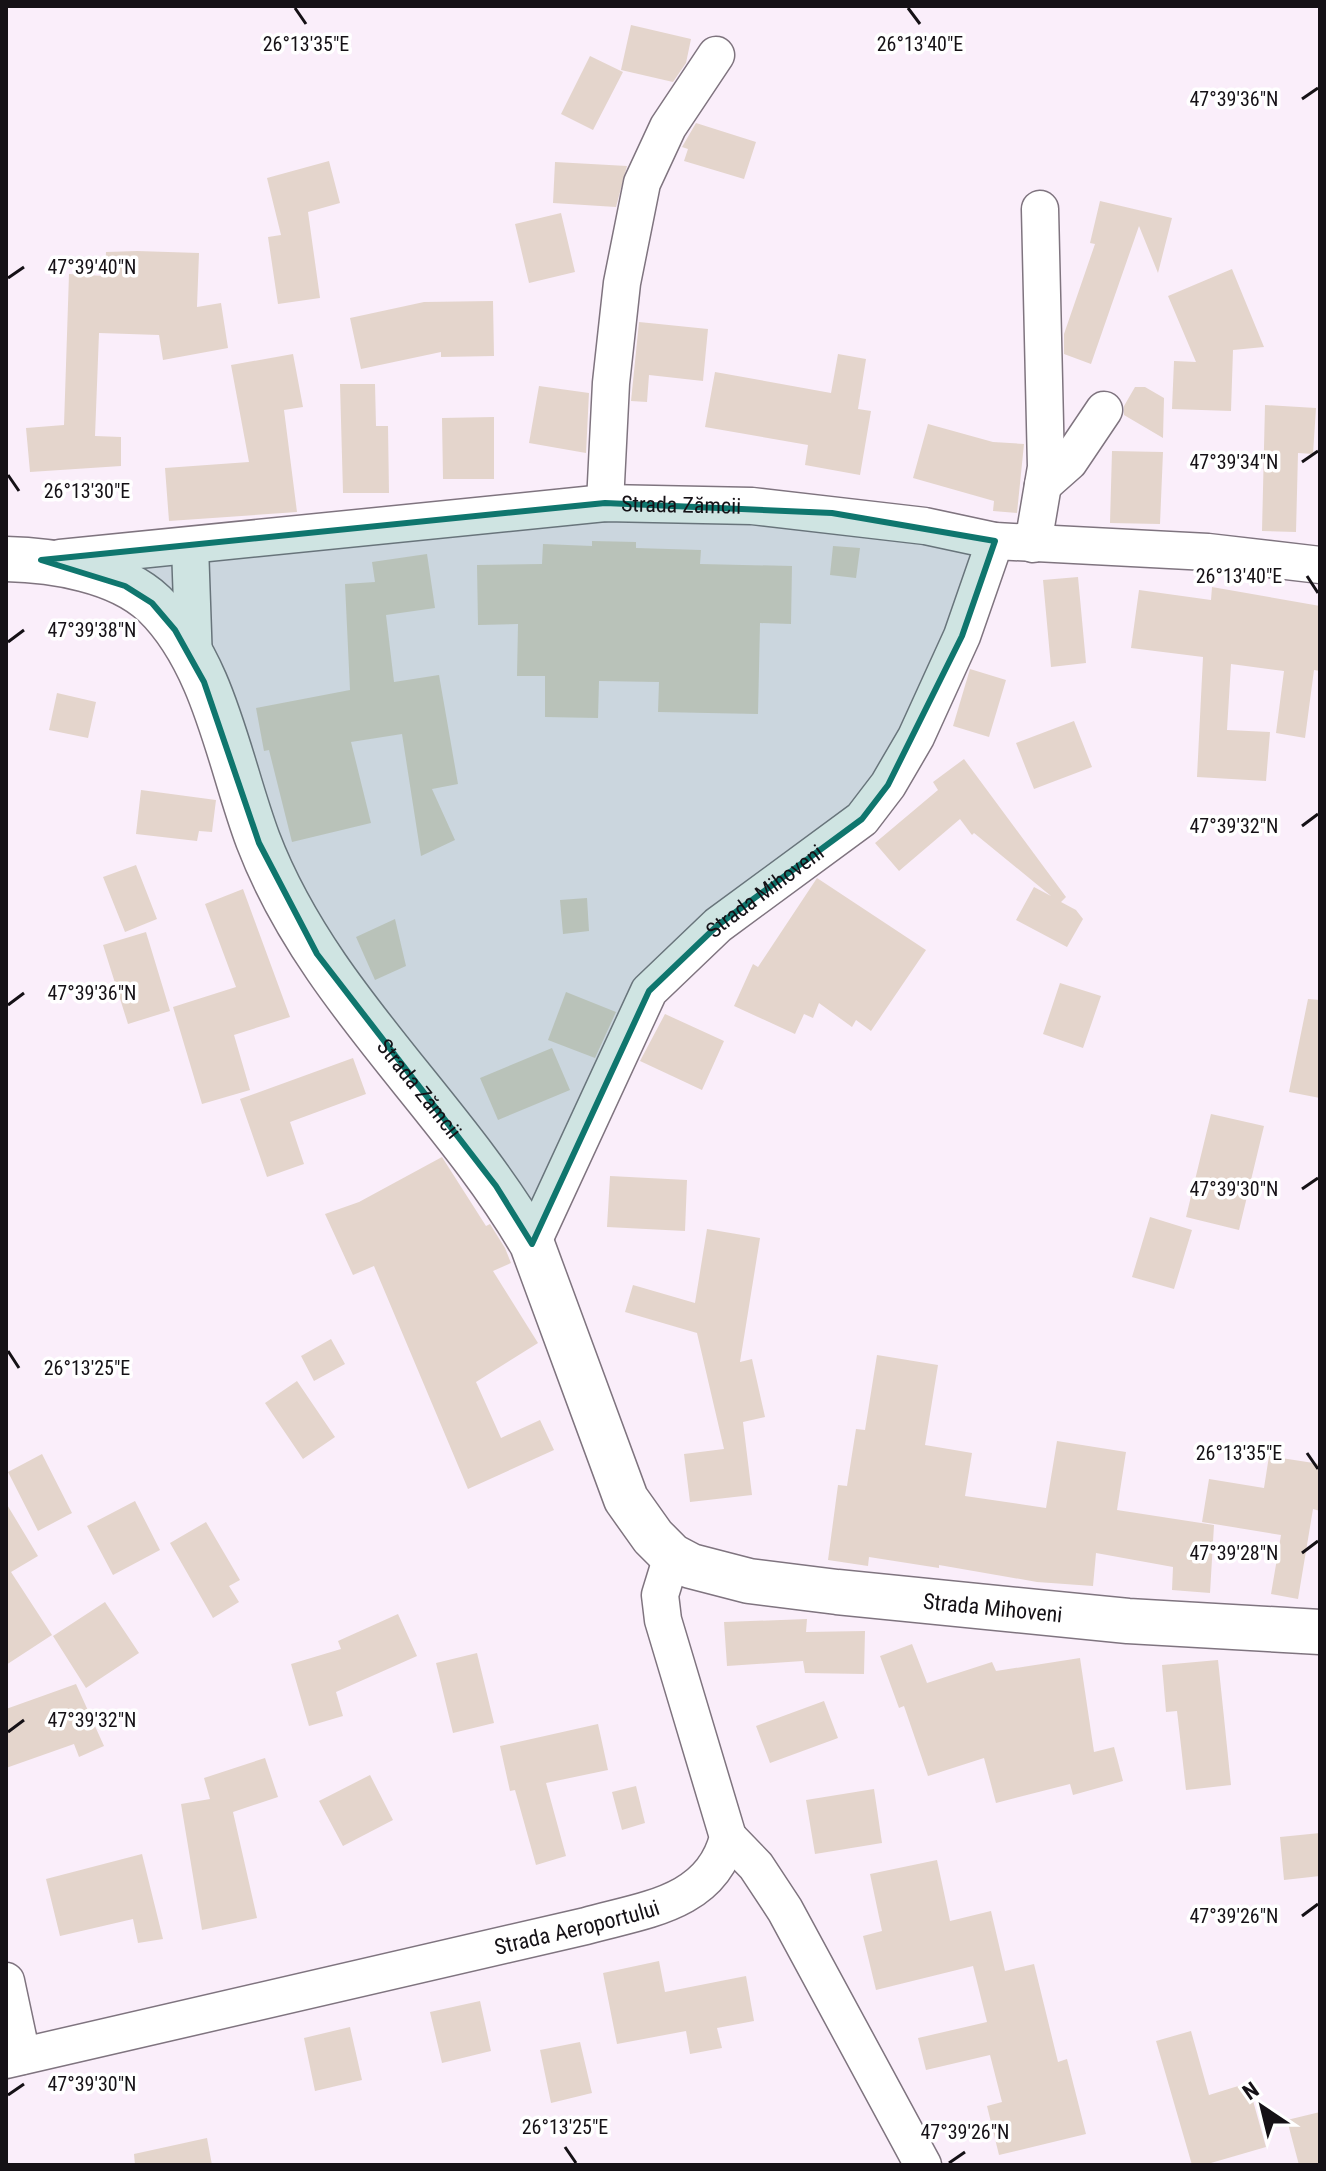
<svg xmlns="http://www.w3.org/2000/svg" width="1326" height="2171" font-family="'Roboto Condensed',sans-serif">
<rect width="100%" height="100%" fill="#faeefa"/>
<path fill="#e4d5cc" d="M 631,25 L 691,39 L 686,63 L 673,82 L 621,70 Z
M 590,56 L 623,72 L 593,130 L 561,114 Z
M 696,123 L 756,142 L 744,179 L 684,161 L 688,149 L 682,147 Z
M 329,161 L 340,203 L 308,212 L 320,298 L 278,304 L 268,237 L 281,235 L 267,178 Z
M 555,162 L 627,166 L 616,207 L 553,203 Z
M 1100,201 L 1172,218 L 1158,273 L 1139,226 L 1091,364 L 1064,354 L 1064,334 L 1095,244 L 1090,243 Z
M 561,213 L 575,272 L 529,283 L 515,224 Z
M 137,251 L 199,253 L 197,307 L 221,303 L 228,348 L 163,360 L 159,335 L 99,333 L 95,436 L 121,437 L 121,466 L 30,472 L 26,428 L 64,425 L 69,274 L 105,276 L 106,252 Z
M 1232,269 L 1264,347 L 1233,350 L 1231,411 L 1172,409 L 1174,361 L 1196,362 L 1168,296 Z
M 493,301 L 494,356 L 441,357 L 441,352 L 361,369 L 350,318 L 424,302 Z
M 639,322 L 708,329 L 703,381 L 649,375 L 647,402 L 631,401 Z
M 293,354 L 303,407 L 284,410 L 297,512 L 169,521 L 165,468 L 249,462 L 231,365 Z
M 838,354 L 866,359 L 858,409 L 871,411 L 860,475 L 805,465 L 808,445 L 705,427 L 715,372 L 831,393 Z
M 340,384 L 375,384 L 376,426 L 388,426 L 389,493 L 343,493 Z
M 539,386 L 589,393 L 586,453 L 529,443 Z
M 1135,387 L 1145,387 L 1164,398 L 1163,438 L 1124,415 L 1124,406 Z
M 1265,405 L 1316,408 L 1313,454 L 1298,453 L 1296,532 L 1262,531 Z
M 494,417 L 494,479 L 443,479 L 442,418 Z
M 928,424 L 993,442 L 1024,444 L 1017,513 L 993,511 L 994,501 L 913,478 Z
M 1112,451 L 1163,452 L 1160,524 L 1110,523 Z
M 592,541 L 636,542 L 636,548 L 701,550 L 700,564 L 792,566 L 791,624 L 760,623 L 758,714 L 658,712 L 659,682 L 599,681 L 598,718 L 545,717 L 545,676 L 517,676 L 518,624 L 478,625 L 477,565 L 542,564 L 543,544 L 592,546 Z
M 833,546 L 860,548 L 856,578 L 830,575 Z
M 427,554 L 435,608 L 386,615 L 394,682 L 439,675 L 458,784 L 432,789 L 455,840 L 421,856 L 402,734 L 351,742 L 371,823 L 292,842 L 269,750 L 264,751 L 256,708 L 350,690 L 345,584 L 375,582 L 372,562 Z
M 1078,577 L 1086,663 L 1051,667 L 1043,580 Z
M 1212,587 L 1320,606 L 1320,671 L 1314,670 L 1305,738 L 1276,733 L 1284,671 L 1231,664 L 1227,730 L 1270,732 L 1266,781 L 1197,777 L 1203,657 L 1131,648 L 1139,590 L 1211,600 Z
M 970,669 L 1006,680 L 989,737 L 953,726 Z
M 57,693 L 96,702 L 88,738 L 49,730 Z
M 1074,721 L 1092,767 L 1034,789 L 1016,743 Z
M 964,759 L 1066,897 L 1061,902 L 1076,910 L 1083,919 L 1067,947 L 1016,920 L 1034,887 L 1051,896 L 974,833 L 972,835 L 960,819 L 899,871 L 875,843 L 938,790 L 933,782 Z
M 141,790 L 216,800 L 212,832 L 199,831 L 197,841 L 136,834 Z
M 136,865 L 157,919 L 125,932 L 103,877 Z
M 817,878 L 926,950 L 871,1031 L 856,1020 L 852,1027 L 819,1003 L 813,1018 L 804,1014 L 795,1034 L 734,1006 L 753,964 L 758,967 Z
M 243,889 L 290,1017 L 234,1035 L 250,1090 L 202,1104 L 173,1007 L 236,987 L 205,904 Z
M 587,898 L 589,931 L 563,934 L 560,900 Z
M 395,919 L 406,966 L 375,980 L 356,937 Z
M 146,932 L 170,1011 L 128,1024 L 103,945 Z
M 1060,983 L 1101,996 L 1083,1048 L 1043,1034 Z
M 566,992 L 616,1012 L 595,1058 L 548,1040 Z
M 1308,999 L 1320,1000 L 1320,1098 L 1289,1092 Z
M 665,1014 L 724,1041 L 702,1090 L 640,1061 Z
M 552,1048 L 570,1090 L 498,1120 L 480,1078 Z
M 353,1058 L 366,1094 L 290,1122 L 304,1164 L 267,1177 L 240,1099 Z
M 1211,1114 L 1264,1126 L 1239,1230 L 1186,1217 Z
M 442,1157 L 486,1226 L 490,1224 L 505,1248 L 511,1263 L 493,1271 L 538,1343 L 476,1382 L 501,1438 L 540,1420 L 554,1450 L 468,1489 L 374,1266 L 353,1275 L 325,1214 L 359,1202 Z
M 610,1176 L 687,1180 L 685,1231 L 607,1227 Z
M 1150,1217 L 1192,1230 L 1174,1289 L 1132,1277 Z
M 707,1229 L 760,1238 L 740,1362 L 752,1359 L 765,1417 L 743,1422 L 752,1495 L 690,1502 L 684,1454 L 724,1449 L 697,1333 L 625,1312 L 633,1285 L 695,1303 Z
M 331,1339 L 345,1364 L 314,1381 L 301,1356 Z
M 877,1355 L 938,1365 L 925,1445 L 972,1453 L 965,1496 L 1046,1508 L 1057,1441 L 1126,1452 L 1117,1510 L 1214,1525 L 1210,1593 L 1172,1590 L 1173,1567 L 1096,1553 L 1093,1586 L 1037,1582 L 939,1565 L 939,1568 L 869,1557 L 868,1566 L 828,1560 L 838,1485 L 847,1486 L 856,1429 L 865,1430 Z
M 297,1381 L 335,1437 L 303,1459 L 265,1403 Z
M 42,1454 L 72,1513 L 38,1531 L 8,1472 Z
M 1269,1456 L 1320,1464 L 1320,1511 L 1313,1509 L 1298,1599 L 1271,1594 L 1281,1535 L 1202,1522 L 1209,1479 L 1264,1488 Z
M 135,1501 L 160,1550 L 113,1575 L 87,1526 Z
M 6,1503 L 38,1556 L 11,1572 L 52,1635 L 6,1665 Z
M 206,1522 L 240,1580 L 229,1586 L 239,1602 L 213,1618 L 170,1543 Z
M 105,1602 L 139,1653 L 86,1688 L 53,1636 Z
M 398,1614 L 417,1656 L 336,1692 L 343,1716 L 309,1726 L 291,1664 L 341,1649 L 338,1641 Z
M 807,1619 L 806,1632 L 865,1631 L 864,1674 L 805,1673 L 803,1661 L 727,1666 L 724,1622 Z
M 912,1644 L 927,1683 L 992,1662 L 996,1671 L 1080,1658 L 1094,1752 L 1114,1747 L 1123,1781 L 1073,1795 L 1070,1784 L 996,1803 L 984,1758 L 928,1776 L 904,1706 L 899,1708 L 880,1656 Z
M 477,1653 L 494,1723 L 453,1733 L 436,1663 Z
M 1218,1660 L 1231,1785 L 1186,1790 L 1177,1711 L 1166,1712 L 1162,1665 Z
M 76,1684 L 104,1746 L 79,1757 L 74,1744 L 6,1768 L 6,1709 Z
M 824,1701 L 838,1738 L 770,1763 L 756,1726 Z
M 598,1724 L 608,1770 L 546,1783 L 566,1856 L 536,1865 L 515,1790 L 510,1791 L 500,1746 Z
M 265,1758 L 278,1797 L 233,1812 L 257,1918 L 202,1930 L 181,1804 L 210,1799 L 204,1778 Z
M 370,1775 L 393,1820 L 343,1846 L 319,1801 Z
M 636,1786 L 645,1823 L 622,1830 L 612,1792 Z
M 874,1789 L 882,1843 L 815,1854 L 806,1800 Z
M 1320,1833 L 1320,1876 L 1284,1880 L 1280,1837 Z
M 142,1854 L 163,1939 L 138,1943 L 133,1919 L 60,1936 L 46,1879 Z
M 937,1860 L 950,1921 L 991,1911 L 1005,1971 L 1034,1964 L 1058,2062 L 1067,2059 L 1086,2134 L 999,2155 L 987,2106 L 1002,2102 L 990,2055 L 926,2070 L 918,2038 L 987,2022 L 973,1966 L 876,1990 L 863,1936 L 882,1931 L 870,1874 Z
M 659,1961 L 665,1992 L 746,1976 L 754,2021 L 717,2028 L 722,2048 L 690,2054 L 686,2031 L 617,2044 L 603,1973 Z
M 480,2001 L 491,2051 L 442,2063 L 430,2012 Z
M 350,2027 L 362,2080 L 315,2091 L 304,2038 Z
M 1191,2031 L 1209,2095 L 1248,2083 L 1266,2147 L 1204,2165 L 1192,2165 L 1156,2041 Z
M 580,2042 L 592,2093 L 551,2103 L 540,2050 Z
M 1320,2112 L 1320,2165 L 1299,2165 L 1287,2120 Z
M 207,2138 L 212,2165 L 135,2165 L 134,2154 Z"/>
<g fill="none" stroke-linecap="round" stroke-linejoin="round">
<g stroke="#7f747f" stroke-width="39">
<g id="minor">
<path d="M 1043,485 L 1069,462 L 1104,410"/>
<path d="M 605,503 L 611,383 L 622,283 L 642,183 L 668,127 L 716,55"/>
<path d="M 1033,544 L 1046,467 L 1040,209"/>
<path d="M 190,546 L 194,662"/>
<path id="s1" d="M 60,558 L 605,503 L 752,506 L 925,526 L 995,541 L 1208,552 L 1320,565"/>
<path id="s2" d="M 532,1244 L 649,991 L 718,925 L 862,819 L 888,785 L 916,737 L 962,636 L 995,541"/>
<path d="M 728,1837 L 756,1866 L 785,1910 L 923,2165"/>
<path d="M 6,1981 L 22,2056"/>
<path id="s3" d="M 6,2060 L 586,1926 C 643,1910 712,1904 728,1837 L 663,1620 L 660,1595 L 672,1556"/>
</g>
</g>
<g stroke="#7f747f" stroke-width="47">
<g id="major">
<path id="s4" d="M 6,559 C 53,560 118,570 154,604 C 215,663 229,763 258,840 C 317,995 450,1103 532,1244 L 626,1499 L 653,1537 L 672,1556 L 691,1566 L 749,1581 L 837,1592 L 1128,1621 L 1320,1632"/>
</g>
</g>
<use href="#minor" stroke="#fff" stroke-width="36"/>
<use href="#major" stroke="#fff" stroke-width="44"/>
</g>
<path fill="#0f766e" fill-opacity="0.2" stroke="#0f766e" stroke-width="6" stroke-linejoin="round" d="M 605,503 L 832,513 L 995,541 L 962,636 L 888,785 L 862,819 L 718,925 L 649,991 L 532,1244 L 496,1186 L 317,954 L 259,843 L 204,682 L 175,630 L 152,603 L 125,586 L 41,560 Z"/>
<path fill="none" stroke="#151116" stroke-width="3" d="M 295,8 L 306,24M 908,8 L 920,24M 1302,99 L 1318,88M 8,278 L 24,267M 1302,462 L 1318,451M 8,475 L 19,491M 1307,576 L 1318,593M 8,642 L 24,630M 1302,826 L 1318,814M 8,1005 L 24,993M 1302,1189 L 1318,1178M 8,1351 L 19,1368M 1307,1453 L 1318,1469M 1302,1553 L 1318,1541M 8,1732 L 24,1720M 1302,1916 L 1318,1904M 8,2095 L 24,2084M 565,2147 L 576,2163M 949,2163 L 965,2152"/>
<g text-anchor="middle" stroke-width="7" stroke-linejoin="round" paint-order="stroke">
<g font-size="22" fill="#151116" stroke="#fff">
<text dy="8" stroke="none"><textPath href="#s1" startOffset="624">Strada Zămcii</textPath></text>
<text dy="8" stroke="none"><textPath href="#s2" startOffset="432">Strada Mihoveni</textPath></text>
<text dy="8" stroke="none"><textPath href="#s4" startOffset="716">Strada Zămcii</textPath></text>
<text dy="8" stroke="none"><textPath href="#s4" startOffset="1580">Strada Mihoveni</textPath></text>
<text dy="8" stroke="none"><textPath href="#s3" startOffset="586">Strada Aeroportului</textPath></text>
</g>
</g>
<g font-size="20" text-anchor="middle" fill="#151116" stroke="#fff" stroke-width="7" stroke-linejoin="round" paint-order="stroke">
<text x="306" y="51">26°13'35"E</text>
<text x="920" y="51">26°13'40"E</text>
<text x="1234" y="106">47°39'36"N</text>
<text x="92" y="274">47°39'40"N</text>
<text x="1234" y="469">47°39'34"N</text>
<text x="87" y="498">26°13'30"E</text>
<text x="1239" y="583">26°13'40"E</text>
<text x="92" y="637">47°39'38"N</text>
<text x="1234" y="833">47°39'32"N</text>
<text x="92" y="1000">47°39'36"N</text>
<text x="1234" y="1196">47°39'30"N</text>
<text x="87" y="1375">26°13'25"E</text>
<text x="1239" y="1460">26°13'35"E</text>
<text x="1234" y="1560">47°39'28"N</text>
<text x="92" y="1727">47°39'32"N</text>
<text x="1234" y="1923">47°39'26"N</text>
<text x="92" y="2091">47°39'30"N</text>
<text x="565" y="2134">26°13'25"E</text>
<text x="965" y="2139">47°39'26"N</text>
</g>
<rect width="1326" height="2171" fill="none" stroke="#151116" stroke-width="16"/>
<g transform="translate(1262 2107) rotate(325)" stroke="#ffffff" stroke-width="6" paint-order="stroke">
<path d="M0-6L14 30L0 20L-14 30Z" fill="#151116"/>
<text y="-12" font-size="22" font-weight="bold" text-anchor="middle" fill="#151116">N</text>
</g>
</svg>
